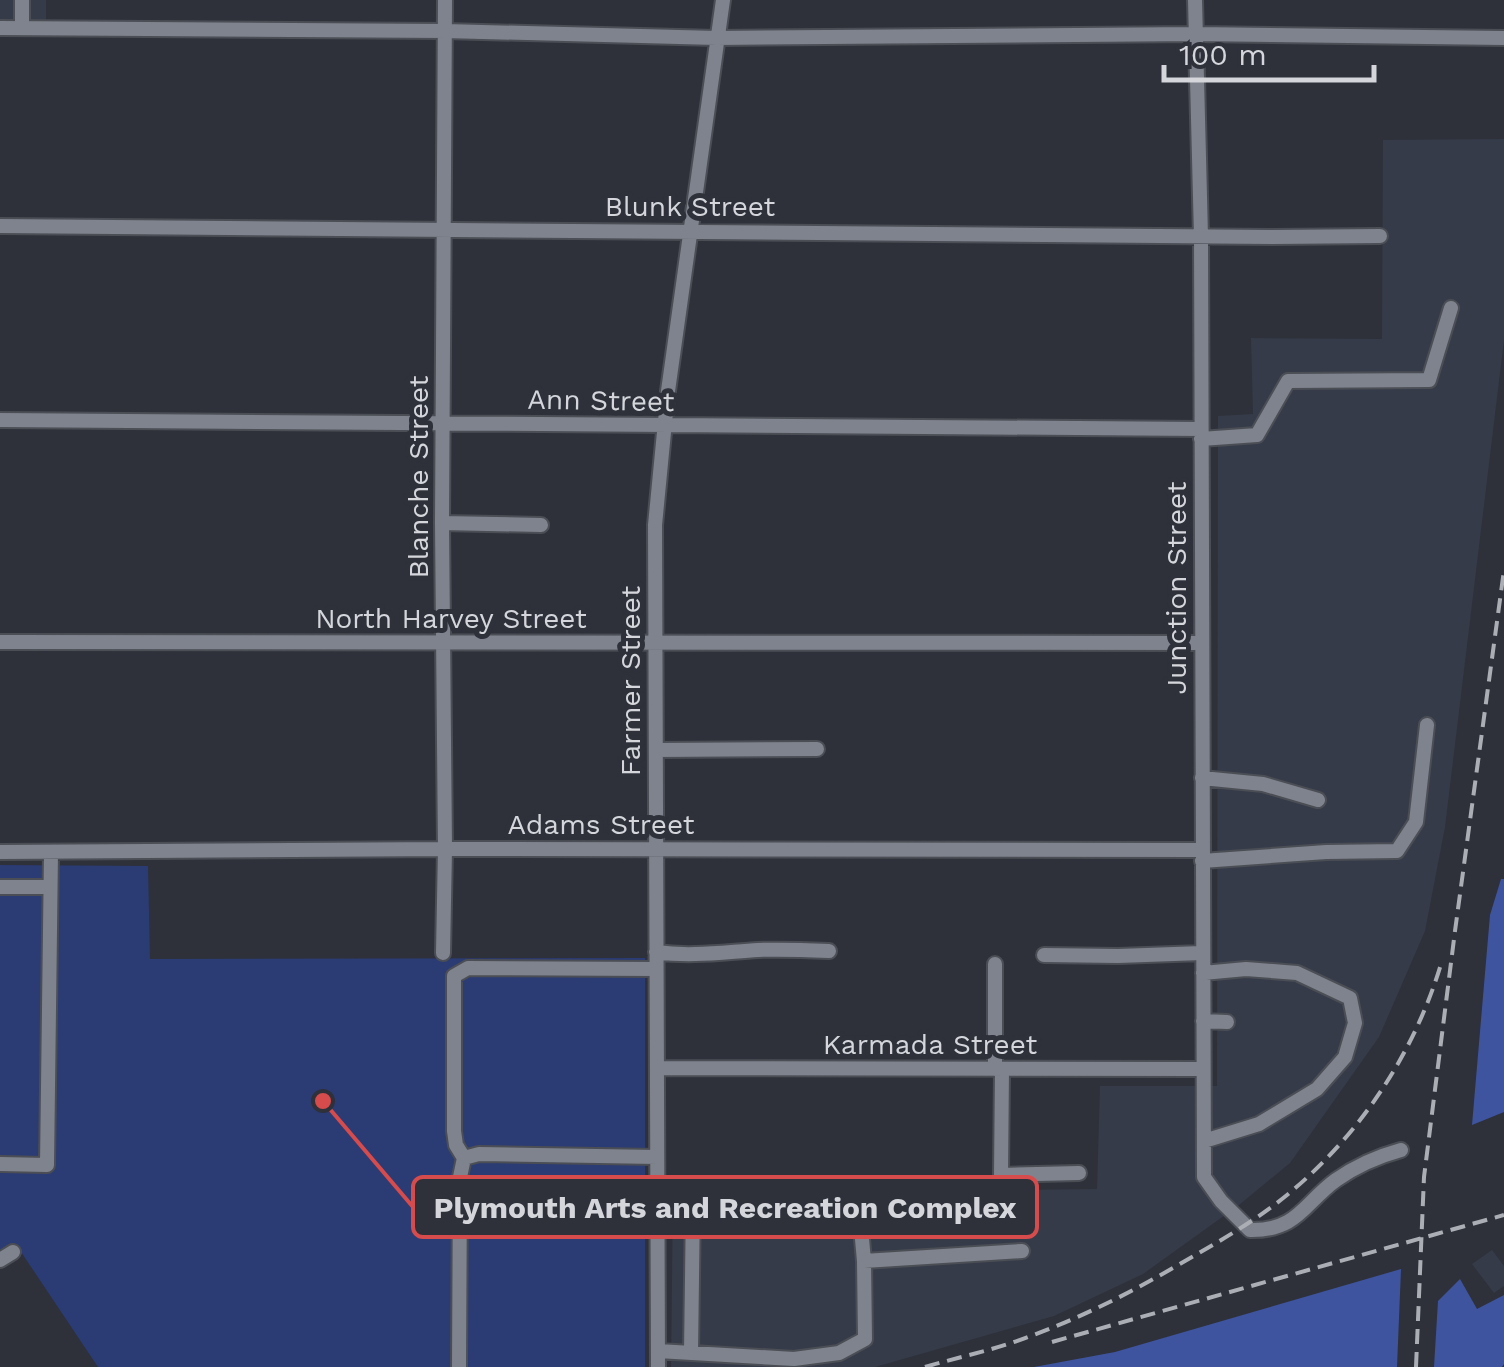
<svg xmlns="http://www.w3.org/2000/svg" width="1504" height="1367" font-family="'Work Sans',sans-serif">
<rect width="100%" height="100%" fill="#2e313a"/>
<path fill="#353b49" d="M 0,0 L 46,0 L 46,21 L 0,21 Z
M 1504,139 L 1504,340 L 1445,827 L 1425,931 L 1379,1037 L 1290,1163 L 1239,1205 L 1143,1274 L 1054,1316 L 875,1367 L 671,1367 L 673,1194 L 1097,1189 L 1100,1086 L 1217,1086 L 1218,416 L 1253,414 L 1251,338 L 1382,339 L 1383,140 Z
M 1492,1250 L 1504,1266 L 1504,1286 L 1494,1293 L 1472,1264 Z"/>
<path fill="#2b3b74" d="M 0,865 L 148,866 L 150,959 L 645,958 L 645,1367 L 98,1367 L 15,1243 L 0,1250 Z"/>
<path fill="#3e549f" d="M 1501,879 L 1504,879 L 1504,1112 L 1472,1125 L 1490,915 Z
M 1401,1269 L 1397,1367 L 1034,1367 L 1115,1352 Z
M 1460,1279 L 1477,1309 L 1504,1295 L 1504,1364 L 1502,1367 L 1434,1367 L 1438,1301 Z"/>
<g fill="none" stroke-linecap="round" stroke-linejoin="round">
<g stroke="#4b4e55" stroke-width="18">
<path id="minor" d="M 22,0 L 22,28
M 1195,0 L 1201,236 L 1204,1177 L 1221,1201 L 1250,1230 C 1298,1231 1304,1203 1336,1180 C 1356,1166 1379,1156 1401,1150
M 0,28 L 445,31 L 717,38 L 1196,34 L 1504,38
M 0,226 L 1273,237 L 1380,236
M 0,420 L 1201,429
M 1201,439 L 1257,435 L 1288,381 L 1429,380 L 1451,308
M 442,523 L 541,525
M 0,642 L 1201,643
M 656,750 L 817,749
M 1202,778 L 1263,784 L 1318,800
M 0,852 L 445,849 L 1202,850
M 1202,861 L 1326,852 L 1397,851 L 1416,822 L 1427,725
M 0,887 L 50,887
M 656,952 C 691,957 724,952 758,950 C 782,949 806,950 829,951
M 443,953 L 445,849 L 442,523 L 445,0
M 1044,955 L 1118,956 L 1202,953
M 1203,973 L 1246,969 L 1297,973 L 1350,998 L 1355,1023 L 1345,1057 L 1317,1089 L 1259,1124 L 1204,1141
M 1203,1021 L 1227,1022
M 657,1068 L 1203,1069
M 995,1069 L 995,964
M 1002,1069 L 1001,1175 L 1079,1173
M 464,1158 L 456,1145 L 454,1131 L 454,976 L 468,968 L 656,969
M 0,1164 L 47,1165 L 51,852
M 657,1203 L 791,1202 L 859,1206 L 864,1261 L 865,1339 L 839,1353 L 794,1359 L 658,1351
M 0,1260 L 13,1252
M 864,1261 L 1022,1251
M 691,1353 L 693,1203
M 459,1367 L 460,1177 L 464,1158 L 479,1154 L 657,1157
M 658,1367 L 655,525 L 668,391 L 723,0"/>
</g>
<use href="#minor" stroke="#7f838d" stroke-width="14"/>
<path stroke="#acaeb5" stroke-width="4" stroke-dasharray="15 8" stroke-linecap="butt" d="M 1052,1342 L 1504,1215
M 925,1367 C 959,1357 994,1350 1028,1337 C 1083,1317 1134,1291 1185,1261 C 1220,1241 1255,1221 1287,1195 C 1359,1136 1414,1054 1441,964
M 1416,1367 L 1424,1177 L 1455,931 L 1504,570"/>
</g>
<g text-anchor="middle" stroke-width="10" stroke-linejoin="round" paint-order="stroke">
<g font-size="28" fill="#d4d6dc" stroke="#2e313a">
<text x="690" y="216">Blunk Street</text>
<text transform="translate(601 400) rotate(1)" y="10">Ann Street</text>
<text transform="translate(418 477) rotate(-90)" y="10">Blanche Street</text>
<text transform="translate(1176 588) rotate(-90)" y="10">Junction Street</text>
<text x="451" y="628">North Harvey Street</text>
<text transform="translate(630 681) rotate(-90)" y="10">Farmer Street</text>
<text x="601" y="834">Adams Street</text>
<text x="930" y="1054">Karmada Street</text>
</g>
</g>
<path fill="none" stroke="#d64b4c" stroke-width="4" d="M323 1101L413 1207"/>
<circle fill="#d64b4c" stroke="#2e313a" stroke-width="4" cx="323" cy="1101" r="10"/>
<rect fill="#2e313a" stroke="#d64b4c" stroke-width="4" x="413" y="1177" width="624" height="60" rx="10"/>
<g font-size="30" text-anchor="middle" font-weight="bold" fill="#d4d6dc">
<text x="725" y="1218">Plymouth Arts and Recreation Complex</text>
</g>
<path d="M1164 65v15h210v-15" fill="none" stroke="#d4d6dc" stroke-width="5"/>
<text x="1179" y="65" font-size="30" fill="#d4d6dc" stroke="#2e313a" stroke-width="8" paint-order="stroke">100 m</text>
</svg>
